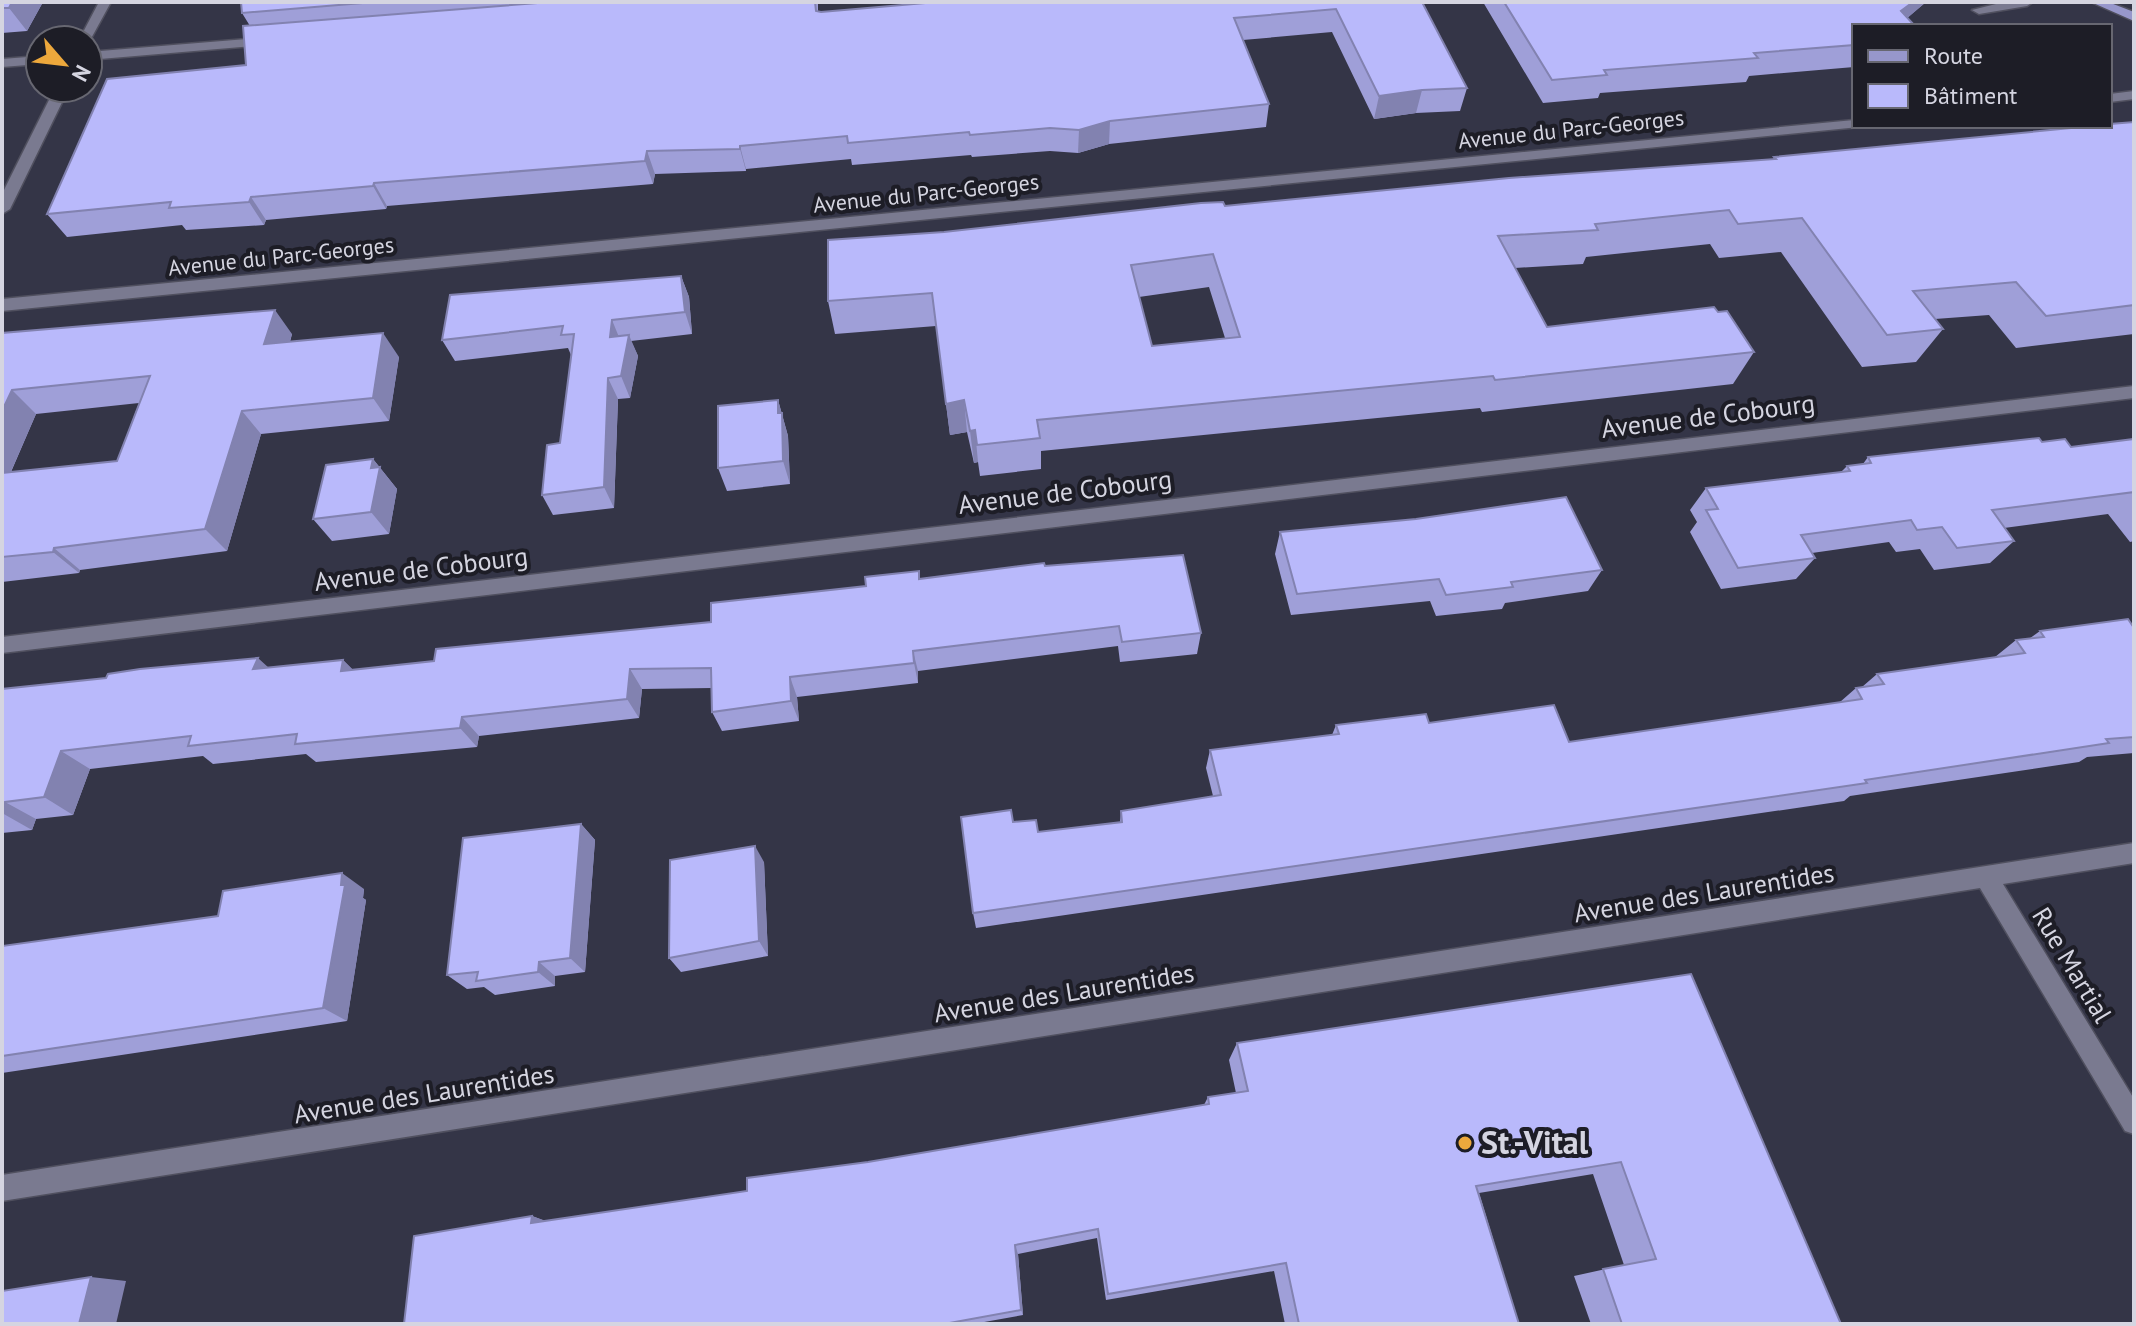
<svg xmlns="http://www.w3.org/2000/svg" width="2136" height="1326" font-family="'PT Sans',sans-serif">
<rect width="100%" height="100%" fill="#343547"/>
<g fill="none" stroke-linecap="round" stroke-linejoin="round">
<g stroke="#50505f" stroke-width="3">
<path id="minor" d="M 99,2 L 111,2 L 88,44 L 88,40 L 79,40 Z
M 2004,2 L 2033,2 L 2027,6 L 1979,14 L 1972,10 Z
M 271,37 L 278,41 L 276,44 L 88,60 L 88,52 Z
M 40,56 L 40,64 L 2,67 L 2,59 Z
M 55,88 L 69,88 L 10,209 L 2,214 L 2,194 Z
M 2134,91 L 2134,99 L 2110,102 L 2110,94 Z
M 1854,120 L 1854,126 L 1859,127 L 2,311 L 2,299 Z
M 2134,386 L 2134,398 L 2,653 L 2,637 Z
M 2134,843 L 2134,863 L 2003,884 L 2134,1099 L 2134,1134 L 2125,1131 L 1980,888 L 2,1201 L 2,1175 Z"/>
</g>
<g stroke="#50505f" stroke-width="3">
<path id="major" d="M 2091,2 L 2108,2 L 2134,12 L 2134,21 Z"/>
</g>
<use href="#minor" fill="#7a7a90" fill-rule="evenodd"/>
<use href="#major" fill="#9797cb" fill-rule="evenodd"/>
</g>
<path fill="#9f9fd8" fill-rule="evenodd" d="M 2,2 L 43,2 L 27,31 L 2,33 Z
M 241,2 L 818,2 L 818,12 L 1422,2 L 1467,88 L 1460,111 L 1416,113 L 1374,119 L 1332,32 L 1243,40 L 1269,104 L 1266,127 L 1109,144 L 1078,153 L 1050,151 L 972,157 L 971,155 L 852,165 L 851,159 L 746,169 L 746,171 L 655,174 L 653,184 L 387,206 L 386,209 L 266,220 L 264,225 L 186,230 L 182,225 L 67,237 L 47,214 L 246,65 L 250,26 L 242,13 Z
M 1483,2 L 1926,2 L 1907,18 L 1854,26 L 1854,67 L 1749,76 L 1746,82 L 1600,93 L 1598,98 L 1543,103 Z
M 2134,122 L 2134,334 L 2016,348 L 1989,315 L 1935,319 L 1943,329 L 1916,362 L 1862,367 L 1781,252 L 1719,258 L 1710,244 L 1586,257 L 1583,264 L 1515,268 L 1547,327 L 1718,312 L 1754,352 L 1733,384 L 1482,412 L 1480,408 L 1041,451 L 1041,469 L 980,476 L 978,462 L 974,463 L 967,432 L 950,435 L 936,326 L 835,334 L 828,301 L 944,232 L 1773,160 L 1774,157 ZM 1209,287 L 1225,338 L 1152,346 L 1139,297 Z
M 681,276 L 689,297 L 692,334 L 631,341 L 638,356 L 630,398 L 618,399 L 614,508 L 553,515 L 542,495 L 560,443 L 571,355 L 568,348 L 455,361 L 442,340 Z
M 2,333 L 292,334 L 290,342 L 399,357 L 389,421 L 261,434 L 227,551 L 80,570 L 79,573 L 2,582 ZM 139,403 L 117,461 L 11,472 L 36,414 Z
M 778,400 L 788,436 L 790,484 L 727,491 L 718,468 Z
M 2134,439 L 2134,541 L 2130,542 L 2108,514 L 2004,528 L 2014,541 L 1990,563 L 1934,570 L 1920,549 L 1896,552 L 1889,542 L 1812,553 L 1815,558 L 1796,579 L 1721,589 L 1690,532 L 1697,522 L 1690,510 L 1706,488 L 1841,472 L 1847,466 L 1863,464 L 1868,457 L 2042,442 L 2071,447 Z
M 373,459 L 397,489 L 389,534 L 332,541 L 313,519 Z
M 1280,532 L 1602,570 L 1588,591 L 1505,603 L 1502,609 L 1436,616 L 1430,601 L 1291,615 L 1275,554 Z
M 1045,566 L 1201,633 L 1197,654 L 1120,662 L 1118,646 L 918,671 L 918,683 L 797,697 L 799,721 L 722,731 L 712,712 L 712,688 L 642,689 L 639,718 L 479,736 L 477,747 L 316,762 L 306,754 L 213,764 L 203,756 L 90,769 L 73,815 L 36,819 L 32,830 L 2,833 L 2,689 L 106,678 L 268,668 L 343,660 L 353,670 L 434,661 L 711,622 L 920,579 Z
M 2134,628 L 2134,753 L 2087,757 L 2079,762 L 1850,796 L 1844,801 L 976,928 L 973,913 L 1013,822 L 1038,832 L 1120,822 L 1121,811 L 1213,796 L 1206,768 L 1210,750 L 1332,735 L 1336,725 L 1429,723 L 1569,742 L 1840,702 L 1856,688 L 1862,687 L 1877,674 L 1995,657 L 2016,640 L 2029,639 L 2040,631 Z
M 581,824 L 595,840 L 585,972 L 555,976 L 555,986 L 495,995 L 484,987 L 467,989 L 447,975 Z
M 764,862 L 768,956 L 681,972 L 669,958 Z
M 364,889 L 363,898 L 366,900 L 347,1021 L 2,1073 L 2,946 L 218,916 Z
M 1691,974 L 1841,1324 L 1591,1324 L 1574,1276 L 1624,1265 L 1593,1174 L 1479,1193 L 1519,1324 L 1285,1324 L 1274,1271 L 1106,1300 L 1097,1238 L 1018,1254 L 1023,1315 L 973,1324 L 404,1324 L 532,1216 L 545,1221 L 747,1191 L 868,1162 L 1204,1105 L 1208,1097 L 1236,1093 L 1229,1060 L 1237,1043 Z"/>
<path fill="#8282b0" d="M 12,2 L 43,2 L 27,31 L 9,8 Z
M 1913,2 L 1926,2 L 1898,26 L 1901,11 Z
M 1422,90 L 1416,113 L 1374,119 L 1379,96 Z
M 1110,121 L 1109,144 L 1078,153 L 1079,130 Z
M 740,146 L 746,169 L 746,171 L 740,149 Z
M 647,151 L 655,174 L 653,184 L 645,161 Z
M 374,183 L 387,206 L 386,209 L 373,186 Z
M 251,197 L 266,220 L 264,225 L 249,202 Z
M 681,276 L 689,297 L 692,334 L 685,312 Z
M 275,310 L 292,334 L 282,368 L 264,344 Z
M 612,320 L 621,342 L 610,337 Z
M 383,333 L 399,357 L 389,421 L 373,398 Z
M 629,335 L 638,356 L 630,398 L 621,376 Z
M 608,378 L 618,399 L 614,508 L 604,487 Z
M 12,390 L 36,414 L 2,492 L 2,411 Z
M 778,400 L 788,436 L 790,484 L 783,461 L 778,413 Z
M 964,400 L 967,432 L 950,435 L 946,404 Z
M 242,411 L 261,434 L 227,551 L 205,529 Z
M 975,430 L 978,462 L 974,463 L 970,431 Z
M 373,459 L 397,489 L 389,534 L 371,512 L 371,468 Z
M 54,548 L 80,570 L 79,573 L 53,552 Z
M 913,651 L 918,671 L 918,683 L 914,663 Z
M 258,658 L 280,678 L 253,669 Z
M 343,660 L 363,680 L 341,671 Z
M 630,669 L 642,689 L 639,718 L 627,699 Z
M 790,677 L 797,697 L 799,721 L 791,701 Z
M 462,717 L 479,736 L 477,747 L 460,728 Z
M 61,751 L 90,769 L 73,815 L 44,797 Z
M 5,802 L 36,819 L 32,830 L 2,813 Z
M 581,824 L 595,840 L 585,972 L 570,958 Z
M 755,846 L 764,862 L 768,956 L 759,941 Z
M 342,873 L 364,889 L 363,898 L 366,900 L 347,1021 L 323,1008 Z
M 539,962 L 555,976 L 555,986 L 538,972 Z
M 532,1216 L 560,1226 L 531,1223 Z
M 1015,1245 L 1018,1254 L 1023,1315 L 1021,1310 Z
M 91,1277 L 126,1281 L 116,1324 L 79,1324 Z"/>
<path fill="#b9b9fb" stroke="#8282b0" stroke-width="2" fill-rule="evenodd" d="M 2,2 L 12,2 L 9,8 L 2,8 Z
M 241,2 L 375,2 L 242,13 Z
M 551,2 L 815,2 L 816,11 L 821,12 L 937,2 L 1422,2 L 1467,88 L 1422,90 L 1379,96 L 1336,9 L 1234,18 L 1269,104 L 1110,121 L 1079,130 L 1050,128 L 970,135 L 969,132 L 848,143 L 847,136 L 740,146 L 740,149 L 647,151 L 645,161 L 374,183 L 373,186 L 251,197 L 249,202 L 169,208 L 171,202 L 47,214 L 107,79 L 246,65 L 243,26 Z
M 1504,2 L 1913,2 L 1901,11 L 1915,26 L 1854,26 L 1854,45 L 1754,53 L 1758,58 L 1604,70 L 1607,75 L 1552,80 Z
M 2134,122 L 2134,305 L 2046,316 L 2016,282 L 1913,291 L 1943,329 L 1887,335 L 1802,218 L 1738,224 L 1729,210 L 1595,224 L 1598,230 L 1498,236 L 1547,327 L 1714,307 L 1718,312 L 1727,311 L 1754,352 L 1495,380 L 1493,376 L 1037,420 L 1040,438 L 977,445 L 975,430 L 970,431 L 964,400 L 946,404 L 932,293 L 828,301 L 828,240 L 944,232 L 1201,203 L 1223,202 L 1225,206 L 1509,178 L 1776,159 L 1774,157 L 2092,126 L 2110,126 L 2110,124 ZM 1213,254 L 1240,337 L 1152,346 L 1131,265 Z
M 681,276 L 685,312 L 612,320 L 610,337 L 629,335 L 621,376 L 608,378 L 604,487 L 542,495 L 547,445 L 560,443 L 574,334 L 561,335 L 563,326 L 442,340 L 450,295 Z
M 275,310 L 264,344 L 383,333 L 373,398 L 242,411 L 205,529 L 54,548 L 53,552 L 2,557 L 2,473 L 117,461 L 150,376 L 12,390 L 2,411 L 2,333 Z
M 778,400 L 778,413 L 782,413 L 783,461 L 718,468 L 718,406 Z
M 2039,438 L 2042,442 L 2065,439 L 2071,447 L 2134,439 L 2134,492 L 1992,510 L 2014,541 L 1957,548 L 1942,527 L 1917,530 L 1911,520 L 1801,535 L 1815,558 L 1738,568 L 1706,510 L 1718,509 L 1706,488 L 1850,471 L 1847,466 L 1871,463 L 1868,457 Z
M 373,459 L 371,468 L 380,467 L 371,512 L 313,519 L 326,465 Z
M 1566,497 L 1602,570 L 1511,582 L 1513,587 L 1446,595 L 1439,579 L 1297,594 L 1280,532 L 1416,519 Z
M 1183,555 L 1201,633 L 1122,642 L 1119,626 L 913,651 L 914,663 L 790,677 L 791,701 L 712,712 L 711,668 L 630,669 L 627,699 L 462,717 L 460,728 L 295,744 L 297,734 L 188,746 L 191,736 L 61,751 L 44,797 L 5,802 L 2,810 L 2,689 L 106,678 L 108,674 L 140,669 L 258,658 L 253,669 L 343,660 L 341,671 L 434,661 L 436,649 L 711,622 L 711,603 L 866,586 L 865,577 L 919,571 L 919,579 L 1044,563 L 1045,566 Z
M 2128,619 L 2134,628 L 2134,737 L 2106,739 L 2109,743 L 1865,780 L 1867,783 L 973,913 L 961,817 L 1011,810 L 1013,822 L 1036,820 L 1038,832 L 1122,822 L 1121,811 L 1221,795 L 1210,750 L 1339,734 L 1336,725 L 1426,714 L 1429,723 L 1554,705 L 1569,742 L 1862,699 L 1856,688 L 1884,684 L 1877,674 L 2025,653 L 2016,640 L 2044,637 L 2040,631 Z
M 581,824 L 570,958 L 539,962 L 538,972 L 476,981 L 478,972 L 447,975 L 463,838 Z
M 755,846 L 759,941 L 669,958 L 670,860 Z
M 342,873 L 341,885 L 345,885 L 323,1008 L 2,1056 L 2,946 L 218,916 L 223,891 Z
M 1691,974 L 1841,1324 L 1622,1324 L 1603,1269 L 1656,1259 L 1621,1162 L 1476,1186 L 1519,1324 L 1299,1324 L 1286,1263 L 1108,1294 L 1098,1229 L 1015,1245 L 1021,1310 L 944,1324 L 404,1324 L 414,1236 L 532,1216 L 531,1223 L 747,1191 L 747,1178 L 868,1162 L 1209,1104 L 1208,1097 L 1248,1091 L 1237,1043 Z
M 91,1277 L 79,1324 L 2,1324 L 2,1291 Z"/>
<circle fill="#eda83c" stroke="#1d1d26" stroke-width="3" cx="1465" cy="1143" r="8"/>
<g text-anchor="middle" stroke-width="8" stroke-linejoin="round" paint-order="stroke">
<g font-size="22" fill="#d5d5e1" stroke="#1d1d26">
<text transform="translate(1571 129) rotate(-6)" y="8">Avenue du Parc-Georges</text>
<text transform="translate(926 193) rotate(-6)" y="8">Avenue du Parc-Georges</text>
<text transform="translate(281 256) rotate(-6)" y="8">Avenue du Parc-Georges</text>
</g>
<g font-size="26" fill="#d5d5e1" stroke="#1d1d26">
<text transform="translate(1708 416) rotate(-7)" y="9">Avenue de Cobourg</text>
<text transform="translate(1065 492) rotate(-7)" y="9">Avenue de Cobourg</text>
<text transform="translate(421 569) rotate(-7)" y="9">Avenue de Cobourg</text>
<text transform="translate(1704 893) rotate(-9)" y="9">Avenue des Laurentides</text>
<text transform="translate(2072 965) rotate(59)" y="9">Rue Martial</text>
<text transform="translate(1064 993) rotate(-9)" y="9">Avenue des Laurentides</text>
<text transform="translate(424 1094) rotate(-9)" y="9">Avenue des Laurentides</text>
</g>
<g font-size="32" font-weight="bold" fill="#d5d5e1" stroke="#1d1d26" text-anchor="start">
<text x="1481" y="1154">St.-Vital</text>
</g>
</g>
<rect width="2136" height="1326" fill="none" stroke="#d5d5e1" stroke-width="8"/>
<rect x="1852" y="24" width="260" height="104" fill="#1d1d26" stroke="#676771" stroke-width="2"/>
<rect x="1868" y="50" width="40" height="12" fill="#9797cb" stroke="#676771" stroke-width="2"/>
<text x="1924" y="64" font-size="24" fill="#d5d5e1">Route</text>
<rect x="1868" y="84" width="40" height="24" fill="#b9b9fb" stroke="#676771" stroke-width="2"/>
<text x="1924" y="104" font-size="24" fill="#d5d5e1">Bâtiment</text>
<g transform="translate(64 64) rotate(118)"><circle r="38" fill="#1d1d26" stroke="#676771" stroke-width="2"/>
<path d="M0-6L14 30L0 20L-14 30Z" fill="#eda83c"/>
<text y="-12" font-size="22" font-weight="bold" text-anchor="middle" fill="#d5d5e1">N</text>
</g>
</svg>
